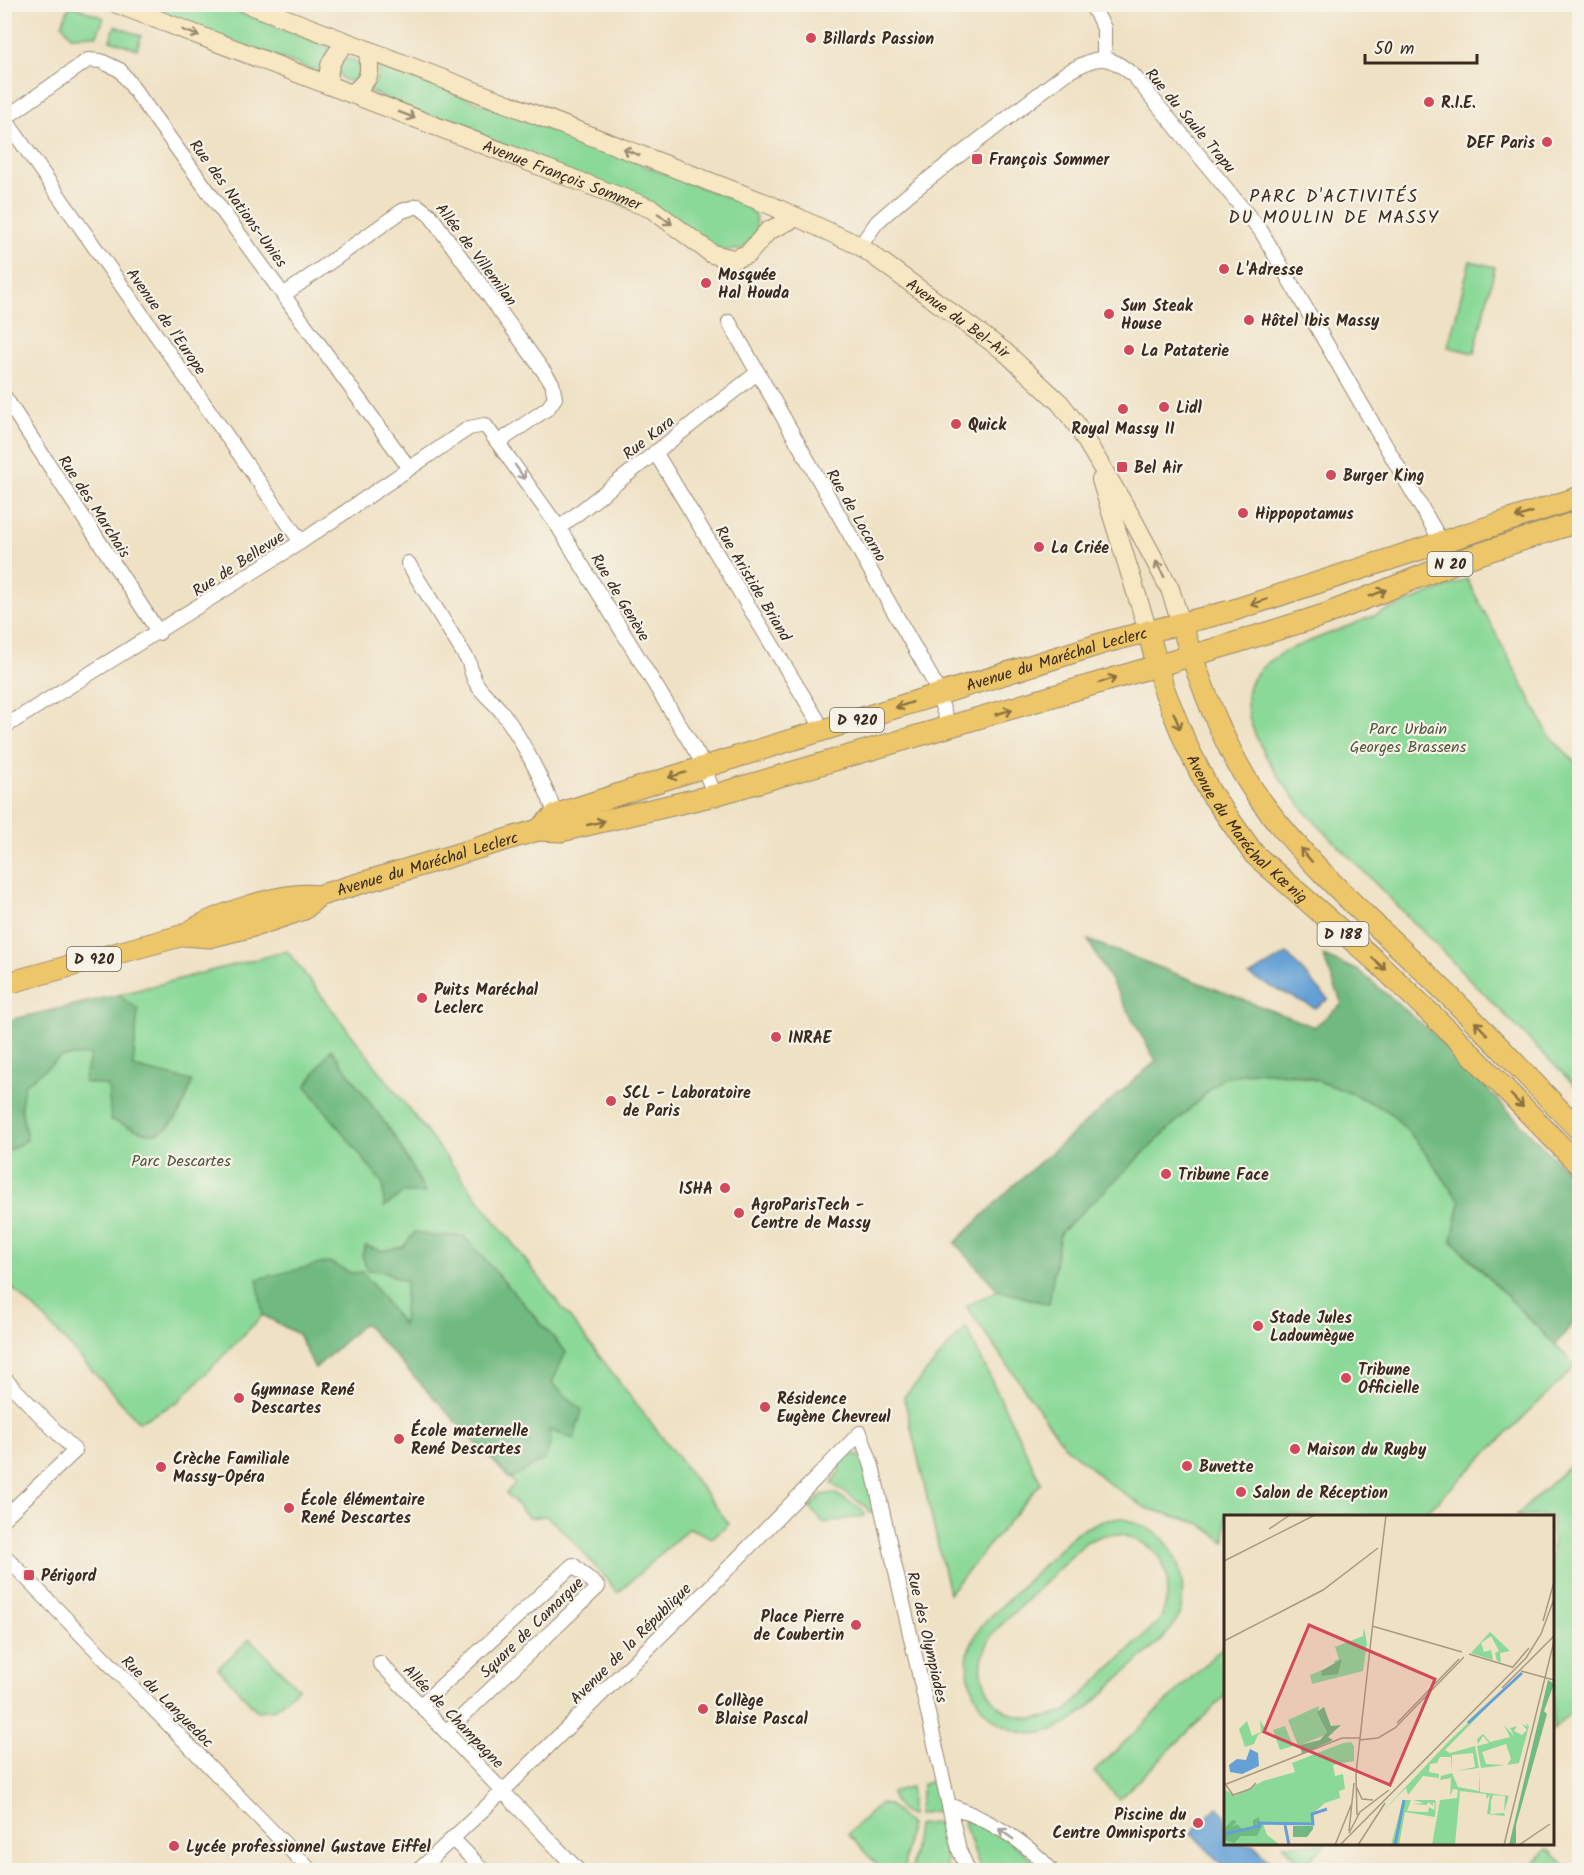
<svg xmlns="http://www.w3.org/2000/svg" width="1584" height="1875" font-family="Kalam,sans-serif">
<rect width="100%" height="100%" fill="#f7f3e8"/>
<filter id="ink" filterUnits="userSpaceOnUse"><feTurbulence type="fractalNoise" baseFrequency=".0167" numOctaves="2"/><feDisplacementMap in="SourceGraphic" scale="12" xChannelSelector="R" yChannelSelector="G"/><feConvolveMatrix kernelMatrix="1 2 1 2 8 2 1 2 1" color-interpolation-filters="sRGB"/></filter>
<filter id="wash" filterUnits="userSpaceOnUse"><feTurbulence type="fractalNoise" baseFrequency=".008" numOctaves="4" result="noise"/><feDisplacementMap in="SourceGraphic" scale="24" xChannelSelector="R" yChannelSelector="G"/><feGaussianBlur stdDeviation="1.35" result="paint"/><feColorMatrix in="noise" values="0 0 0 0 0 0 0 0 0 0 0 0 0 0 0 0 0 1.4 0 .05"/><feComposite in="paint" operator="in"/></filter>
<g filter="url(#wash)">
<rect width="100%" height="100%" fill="#efe1c4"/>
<path fill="#8bd998" stroke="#63825b" stroke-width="1.5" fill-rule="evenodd" d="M 70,5 L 104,18 L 97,35 L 71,36 L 62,24 Z
M 134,5 L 220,5 L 332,48 L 321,73 Z
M 115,26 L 141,36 L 137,49 L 110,40 Z
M338 70a11 11 0 1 1 22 0a11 11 0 1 1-22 0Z
M 378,64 L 747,205 L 755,215 L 757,231 L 742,249 L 726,251 L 369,91 L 377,79 Z
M 1470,261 L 1495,267 L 1474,353 L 1448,347 Z
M 1467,579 L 1549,735 L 1579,766 L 1579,1090 L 1309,816 C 1285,787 1236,725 1249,686 C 1255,670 1271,660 1285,651 Z
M 287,951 L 729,1524 L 712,1538 L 689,1528 L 618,1593 L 568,1535 L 546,1516 L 529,1518 L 506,1493 L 515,1484 L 364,1323 L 315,1368 L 298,1334 L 263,1315 L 178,1402 L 139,1422 L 46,1320 L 5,1281 L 5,1021 L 118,995 Z
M 1260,1071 C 1304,1075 1352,1086 1389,1112 C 1414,1129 1442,1177 1460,1202 L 1452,1241 L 1576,1366 L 1422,1516 L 1226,1516 L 1225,1542 L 1201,1524 L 1146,1508 L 1107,1482 L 1064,1445 L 966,1306 L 998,1290 L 1048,1304 L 1060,1233 L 1222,1078 Z
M 966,1327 L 1041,1483 L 949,1593 L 904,1397 Z
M 847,1454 L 858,1455 L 864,1462 L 875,1511 L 871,1513 L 866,1507 L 832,1484 L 840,1469 L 837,1464 Z
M 1579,1457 L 1579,1704 L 1553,1730 L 1552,1516 L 1516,1516 Z
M 834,1493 L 863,1510 L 865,1516 L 824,1523 L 810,1508 L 822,1495 Z
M 1121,1518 C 1135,1523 1150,1527 1162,1538 C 1181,1556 1190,1600 1175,1623 C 1165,1640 1138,1660 1123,1674 C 1092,1704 1056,1750 1008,1728 C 993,1721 980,1709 974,1693 C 963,1665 965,1649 982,1625 L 1077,1532 L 1101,1521 ZM 1116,1534 C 1164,1542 1178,1577 1160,1620 L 1066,1711 C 1030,1727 990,1717 982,1673 C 979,1660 987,1644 993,1633 L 1086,1542 L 1103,1535 Z
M 250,1639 L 298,1688 L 275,1709 L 257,1711 L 218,1668 Z
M 1225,1645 L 1225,1696 L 1119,1799 L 1094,1772 Z
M 933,1781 L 941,1810 L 918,1814 L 923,1784 Z
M 911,1787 L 911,1815 C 900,1813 893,1802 891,1792 Z
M 879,1804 L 889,1805 L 909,1824 L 904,1870 L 882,1870 L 848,1834 Z
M 963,1820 C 994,1827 1021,1848 1043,1870 L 981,1870 Z
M 942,1822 L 947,1870 L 911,1870 L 917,1825 Z
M 1283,1844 L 1327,1844 L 1303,1866 Z
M 1547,1849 L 1548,1849 L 1570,1870 L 1527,1870 Z"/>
<path fill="#70b980" stroke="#56724f" stroke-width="1.5" d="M 1088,940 L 1314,1027 L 1342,1004 L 1323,956 L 1359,971 L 1436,1036 L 1579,1184 L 1579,1316 L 1555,1345 L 1452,1240 L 1460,1202 L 1419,1144 L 1390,1112 L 1355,1095 L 1303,1075 L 1256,1071 L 1222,1078 L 1060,1233 L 1049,1304 L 998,1290 L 955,1243 L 1016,1183 L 1156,1061 Z
M 118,995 L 138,1009 L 133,1067 L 192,1081 C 187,1099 177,1128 156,1133 C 144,1135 123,1124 111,1120 L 108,1086 L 83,1082 L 91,1055 L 61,1057 L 24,1085 L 21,1106 L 27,1140 L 5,1152 L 5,1021 Z
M 331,1049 L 395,1137 L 426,1193 L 403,1193 L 384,1207 L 383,1184 L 306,1086 Z
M 415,1232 L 431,1236 L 464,1236 L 566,1352 L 552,1383 L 582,1410 L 574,1439 L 549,1430 L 551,1441 L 545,1459 L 510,1479 L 364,1323 L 315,1368 L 298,1334 L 263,1315 L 257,1279 L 329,1262 L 351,1273 L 363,1272 L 403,1325 L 406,1282 L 383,1271 L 367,1270 L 362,1255 L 366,1246 L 381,1251 L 403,1247 Z"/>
<path fill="#64a0d5" stroke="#50657a" stroke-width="1.5" d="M 1287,954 L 1328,999 L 1315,1008 L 1249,976 Z
M 1217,1807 L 1225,1815 L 1226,1844 L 1253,1844 L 1279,1870 L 1227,1870 L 1191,1833 Z"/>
</g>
<g filter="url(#ink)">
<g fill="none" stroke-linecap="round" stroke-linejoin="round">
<g stroke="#958671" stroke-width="16">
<path id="street" d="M 1091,4 L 1104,28 L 1104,58
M 4,119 L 88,60 L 101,61 L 120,70 L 409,468
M 5,119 L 301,542
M 860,246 L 877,222 L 909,194 L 1066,73 C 1096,57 1106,51 1134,76 L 1261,231 L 1441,541
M 285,294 L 402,211 L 418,206 L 430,215 L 552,383 L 555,398 L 548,408 L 499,442
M 729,322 L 934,682 L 949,727
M 4,396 L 159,633
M 655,452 L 817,719 L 821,732
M 559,528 L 757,373
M 408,563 L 469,662 C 475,691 484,691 501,711 C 518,732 548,789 555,815
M 4,727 L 301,542 L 469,428 L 485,425 L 559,528 L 698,755 L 715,795
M 4,1378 L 75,1451 L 4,1518
M 4,1555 L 310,1870
M 380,1663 L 578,1870
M 422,1704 L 573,1565 L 598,1587 L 447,1731
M 949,1805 C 986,1819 1025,1840 1051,1870
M 452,1838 L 483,1870
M 419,1870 L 503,1791 L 709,1588 L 860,1433 L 872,1466 L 959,1850 L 968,1870"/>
</g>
<g stroke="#958671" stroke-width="20">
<g id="secondary">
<path id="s1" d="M 117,4 L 652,209 L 712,254 L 734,259 L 748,254 L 768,231 L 797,217"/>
<path id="s2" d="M 248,4 L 768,204 L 860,246 L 1004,351 L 1060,403 L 1076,424 L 1132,518 L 1170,589 L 1181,623"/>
<path d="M 329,85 C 327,63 332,59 346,42"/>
<path d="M 352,94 C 372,78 370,74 368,50"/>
<path d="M 1101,480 L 1148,631"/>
</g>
</g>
<g stroke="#958671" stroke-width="23">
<g id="primary">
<path d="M 1181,623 C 1199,680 1225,753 1261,801 C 1311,869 1377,925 1437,984 C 1486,1031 1532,1082 1580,1131"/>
<path id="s3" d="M 1148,631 L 1163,687 L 1186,744 L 1210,792 L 1254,854 L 1377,962 L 1452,1034 L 1580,1166"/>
<path id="s4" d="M 538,830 L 555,815 L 672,777 L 1110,641 L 1231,611 L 1580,497"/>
<path d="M 184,935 L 209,937 L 257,925 L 304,909 L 318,896"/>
<path id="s5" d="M 4,984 L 184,935 C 214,915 283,891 318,896 L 538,830 L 561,831 L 715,795 L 1228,645 L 1324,615 L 1464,559 L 1580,521"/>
</g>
</g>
<use href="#street" stroke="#fff" stroke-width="14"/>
<use href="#secondary" stroke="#f7e8c3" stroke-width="18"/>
<use href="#primary" stroke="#ecc669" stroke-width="21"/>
</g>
<defs><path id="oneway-shaft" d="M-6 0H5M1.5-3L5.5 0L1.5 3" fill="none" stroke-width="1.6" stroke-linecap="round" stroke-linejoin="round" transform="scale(1.5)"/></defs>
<g stroke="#998970">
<use href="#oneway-shaft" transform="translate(191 33) rotate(21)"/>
<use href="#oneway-shaft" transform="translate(407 115) rotate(21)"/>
<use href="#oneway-shaft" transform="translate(631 152) rotate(-159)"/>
<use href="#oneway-shaft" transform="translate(665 219) rotate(38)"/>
<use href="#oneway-shaft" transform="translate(1160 569) rotate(-118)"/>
</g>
<g stroke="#a79f9a">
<use href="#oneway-shaft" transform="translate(520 472) rotate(55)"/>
<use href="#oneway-shaft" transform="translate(1006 1834) rotate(-145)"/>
</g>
<g stroke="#8b7040">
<use href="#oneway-shaft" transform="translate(1524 515) rotate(162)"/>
<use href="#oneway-shaft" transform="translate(1378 593) rotate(-22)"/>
<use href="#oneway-shaft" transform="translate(1259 602) rotate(162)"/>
<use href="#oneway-shaft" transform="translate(1108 680) rotate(-18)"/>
<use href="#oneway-shaft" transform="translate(904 705) rotate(162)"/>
<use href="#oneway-shaft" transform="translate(1004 712) rotate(-16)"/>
<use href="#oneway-shaft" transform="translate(1177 721) rotate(68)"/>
<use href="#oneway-shaft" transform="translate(677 775) rotate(163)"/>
<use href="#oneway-shaft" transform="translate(596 823) rotate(-13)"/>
<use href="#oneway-shaft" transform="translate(1306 855) rotate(-131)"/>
<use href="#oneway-shaft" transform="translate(1379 964) rotate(42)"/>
<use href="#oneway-shaft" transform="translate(1481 1028) rotate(-134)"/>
<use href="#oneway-shaft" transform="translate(1517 1101) rotate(46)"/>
</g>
</g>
<g fill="#d1495b" stroke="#f7f3e8" stroke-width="2">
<circle cx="811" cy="38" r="6"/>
<circle cx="1429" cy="102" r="6"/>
<circle cx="1547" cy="142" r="6"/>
<rect x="971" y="153" width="12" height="12" rx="3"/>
<circle cx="1224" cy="269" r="6"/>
<circle cx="706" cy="283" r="6"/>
<circle cx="1109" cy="314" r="6"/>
<circle cx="1249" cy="320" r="6"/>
<circle cx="1129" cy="350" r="6"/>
<circle cx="1164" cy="407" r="6"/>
<circle cx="1123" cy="409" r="6"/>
<circle cx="956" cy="424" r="6"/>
<rect x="1116" y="461" width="12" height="12" rx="3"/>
<circle cx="1331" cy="475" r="6"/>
<circle cx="1243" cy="513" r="6"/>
<circle cx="1039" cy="547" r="6"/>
<circle cx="422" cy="998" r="6"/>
<circle cx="776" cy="1037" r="6"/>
<circle cx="611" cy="1101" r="6"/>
<circle cx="1166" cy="1174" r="6"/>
<circle cx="725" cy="1188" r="6"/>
<circle cx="739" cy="1213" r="6"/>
<circle cx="1258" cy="1326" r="6"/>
<circle cx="1346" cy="1378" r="6"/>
<circle cx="239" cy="1398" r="6"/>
<circle cx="765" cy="1407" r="6"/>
<circle cx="399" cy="1439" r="6"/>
<circle cx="1295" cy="1449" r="6"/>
<circle cx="1187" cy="1466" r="6"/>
<circle cx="161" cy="1467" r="6"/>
<circle cx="1241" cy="1492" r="6"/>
<circle cx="289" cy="1508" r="6"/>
<rect x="23" y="1569" width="12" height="12" rx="3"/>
<circle cx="856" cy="1625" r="6"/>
<circle cx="703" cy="1709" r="6"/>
<circle cx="1198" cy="1823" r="6"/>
<circle cx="174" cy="1846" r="6"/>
</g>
<g text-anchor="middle" stroke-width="4.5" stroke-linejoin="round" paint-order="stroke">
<g fill="#f7f3e8" stroke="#73665b" stroke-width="1.5">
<rect x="1427.5" y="552" width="45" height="24" rx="4.5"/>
<rect x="830" y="708" width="54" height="24" rx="4.5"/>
<rect x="1317.5" y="922" width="51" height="24" rx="4.5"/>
<rect x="67" y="947" width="54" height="24" rx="4.5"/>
</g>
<g font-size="15" font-weight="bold" fill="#3b2a1e">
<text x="1450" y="569">N 20</text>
<text x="857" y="725">D 920</text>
<text x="1343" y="939">D 188</text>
<text x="94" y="964">D 920</text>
</g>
<g font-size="16" font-weight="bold" fill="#3b2a1e" stroke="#f7f3e8" text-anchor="start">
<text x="823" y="44">Billards Passion</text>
<text x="1441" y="108">R.I.E.</text>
<text x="1535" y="148" text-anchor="end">DEF Paris</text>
<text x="989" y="165">François Sommer</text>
<text x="1236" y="275">L'Adresse</text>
<text x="718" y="280">Mosquée<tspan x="718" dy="18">Hal Houda</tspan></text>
<text x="1121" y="311">Sun Steak<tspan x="1121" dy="18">House</tspan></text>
<text x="1261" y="326">Hôtel Ibis Massy</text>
<text x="1141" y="356">La Pataterie</text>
<text x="1176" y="413">Lidl</text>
<text x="968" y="430">Quick</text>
<text x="1123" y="434" text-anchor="middle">Royal Massy II</text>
<text x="1134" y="473">Bel Air</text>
<text x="1343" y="481">Burger King</text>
<text x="1255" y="519">Hippopotamus</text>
<text x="1051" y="553">La Criée</text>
<text x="434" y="995">Puits Maréchal<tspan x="434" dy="18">Leclerc</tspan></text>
<text x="788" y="1043">INRAE</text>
<text x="623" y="1098">SCL - Laboratoire<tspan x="623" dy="18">de Paris</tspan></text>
<text x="1178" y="1180">Tribune Face</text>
<text x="713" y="1194" text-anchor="end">ISHA</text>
<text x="751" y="1210">AgroParisTech -<tspan x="751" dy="18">Centre de Massy</tspan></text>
<text x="1270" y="1323">Stade Jules<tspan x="1270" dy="18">Ladoumègue</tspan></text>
<text x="1358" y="1375">Tribune<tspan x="1358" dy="18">Officielle</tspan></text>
<text x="251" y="1395">Gymnase René<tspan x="251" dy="18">Descartes</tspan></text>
<text x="777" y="1404">Résidence<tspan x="777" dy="18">Eugène Chevreul</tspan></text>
<text x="411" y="1436">École maternelle<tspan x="411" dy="18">René Descartes</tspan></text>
<text x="1307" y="1455">Maison du Rugby</text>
<text x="173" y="1464">Crèche Familiale<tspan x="173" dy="18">Massy-Opéra</tspan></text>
<text x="1199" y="1472">Buvette</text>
<text x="1253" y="1498">Salon de Réception</text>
<text x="301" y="1505">École élémentaire<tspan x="301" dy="18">René Descartes</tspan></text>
<text x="41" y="1581">Périgord</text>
<text x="844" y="1622" text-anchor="end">Place Pierre<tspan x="844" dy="18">de Coubertin</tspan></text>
<text x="715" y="1706">Collège<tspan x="715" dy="18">Blaise Pascal</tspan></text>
<text x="1186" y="1820" text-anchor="end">Piscine du<tspan x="1186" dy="18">Centre Omnisports</tspan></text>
<text x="186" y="1852">Lycée professionnel Gustave Eiffel</text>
</g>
<g font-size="16" fill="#3b2a1e" stroke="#f7f3e8">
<text transform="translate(1191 120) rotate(50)" y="6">Rue du Saule Trapu</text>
<text dy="6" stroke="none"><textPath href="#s1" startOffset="477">Avenue François Sommer</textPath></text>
<text transform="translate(239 203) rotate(54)" y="6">Rue des Nations-Unies</text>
<text transform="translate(477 254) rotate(53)" y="6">Allée de Villemilan</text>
<text dy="6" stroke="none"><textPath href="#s2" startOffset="780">Avenue du Bel-Air</textPath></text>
<text transform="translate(167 321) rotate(55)" y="6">Avenue de l'Europe</text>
<text transform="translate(648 437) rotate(-38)" y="6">Rue Kara</text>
<text transform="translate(95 506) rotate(57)" y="6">Rue des Marchais</text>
<text transform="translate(857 515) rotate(60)" y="6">Rue de Locarno</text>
<text transform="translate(238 563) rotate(-33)" y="6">Rue de Bellevue</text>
<text transform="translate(754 583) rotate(59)" y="6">Rue Aristide Briand</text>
<text transform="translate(621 597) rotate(59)" y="6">Rue de Genève</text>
<text dy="6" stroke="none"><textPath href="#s4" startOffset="548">Avenue du Maréchal Leclerc</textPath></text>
<text dy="6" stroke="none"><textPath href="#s3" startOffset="225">Avenue du Maréchal Kœnig</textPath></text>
<text dy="6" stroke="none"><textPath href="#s5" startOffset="442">Avenue du Maréchal Leclerc</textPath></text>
<text transform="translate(531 1627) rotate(-44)" y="6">Square de Camargue</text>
<text transform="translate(928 1637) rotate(77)" y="6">Rue des Olympiades</text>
<text transform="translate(630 1643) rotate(-45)" y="6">Avenue de la République</text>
<text transform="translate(168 1701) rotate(45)" y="6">Rue du Languedoc</text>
<text transform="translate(454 1716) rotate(46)" y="6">Allée de Champagne</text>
</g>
<g font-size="16" fill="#4f563c" stroke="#f7f3e8">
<text x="1408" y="734">Parc Urbain<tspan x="1408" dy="18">Georges Brassens</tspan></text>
<text x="181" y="1166">Parc Descartes</text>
</g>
<g font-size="18" letter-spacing="1.5" fill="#3b2a1e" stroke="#f7f3e8">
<text x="1334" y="202">PARC D'ACTIVITÉS<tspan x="1334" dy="21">DU MOULIN DE MASSY</tspan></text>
</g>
</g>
<g transform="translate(1224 1515)">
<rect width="330" height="330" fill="#efe1c4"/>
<path d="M 140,113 L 143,128 L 139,156 L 88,169 L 86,160 L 111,150 L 110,146 L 115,144 L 111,132 L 139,121 ZM 266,117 L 286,136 L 276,138 L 277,147 L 273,146 L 271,138 L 275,136 L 267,121 L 257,128 L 260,137 L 267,135 L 269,145 L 247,138 ZM 298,157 L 221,235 L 226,238 L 251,231 L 255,253 L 232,256 L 251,252 L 249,238 L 228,240 L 228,256 L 227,242 L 216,242 L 213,248 L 206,249 L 205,257 L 215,259 L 214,273 L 215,263 L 199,261 L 184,280 L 182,273 L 157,298 L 226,225 ZM 95,191 L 94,197 L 103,215 L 101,220 L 74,231 L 64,205 ZM 36,205 L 42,215 L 34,220 L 30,229 L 21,232 L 15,214 L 23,206 L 28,221 L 37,217 ZM 301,207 L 305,211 L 295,248 L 283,250 L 287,244 L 282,229 L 258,237 L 262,249 L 281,250 L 257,253 L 253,231 L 265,228 L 259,221 L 254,229 L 253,224 L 259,219 L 266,227 L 286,222 L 280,210 L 290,221 L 286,213 L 293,211 L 290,216 L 298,220 L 303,215 L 298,209 L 304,212 ZM 61,211 L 69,231 L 56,235 L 49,215 ZM 119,228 L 127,227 L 130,231 L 130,246 L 109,250 L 111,261 L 119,259 L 121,274 L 115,276 L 116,283 L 101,288 L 88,299 L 89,310 L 39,309 L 43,320 L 56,330 L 0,330 L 0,274 L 11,281 L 39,266 L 71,257 L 68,248 ZM 255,255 L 256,277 L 285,281 L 280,297 L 281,281 L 269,280 L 267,286 L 267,296 L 277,297 L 266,296 L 267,299 L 280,298 L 281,301 L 263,299 L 266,279 L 263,284 L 262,279 L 236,276 L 231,330 L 208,330 L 216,285 L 233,283 L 234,275 L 229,274 L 226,281 L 227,263 L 216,265 L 217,261 L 228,258 L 234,272 L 255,276 ZM 179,285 L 187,285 L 183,296 L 196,297 L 204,297 L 205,292 L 210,295 L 211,288 L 205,287 L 209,288 L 209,291 L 204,287 L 203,290 L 189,289 L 200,288 L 189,285 L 211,285 L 212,287 L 211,302 L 181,297 L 175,330 L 167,330 Z" fill="#8bd998"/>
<path d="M 118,144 L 114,159 L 98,161 L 97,156 ZM 324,165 L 330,169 L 320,196 L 323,199 L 292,310 L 292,328 L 285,330 ZM 100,192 L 107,211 L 117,210 L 104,222 L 109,225 L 78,239 L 76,230 L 96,225 L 103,217 L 93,197 ZM 35,302 L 37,313 L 33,321 L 17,321 L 10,328 L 0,325 L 1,313 L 8,305 L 13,306 L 8,312 L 13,309 L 19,315 L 29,313 L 29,305 ZM 69,311 L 89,311 L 89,314 L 83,322 L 69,322 Z" fill="#70b980"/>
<path d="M 26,234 L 34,238 L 35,251 L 18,259 L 6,257 L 5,250 L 13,244 L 22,245 Z" fill="#64a0d5"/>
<path fill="none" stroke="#64a0d5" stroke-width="3" d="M 244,208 L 298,158M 61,310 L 65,330M 0,319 L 36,311 L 35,308 L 89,309 L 88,299 L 103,294M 171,330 L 180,285"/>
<path fill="none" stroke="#a79882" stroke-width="1.5" d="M 45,14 L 66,0M 0,46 L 91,0M 150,100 L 162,0M 319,106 L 330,67M 148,111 L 238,137M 0,126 L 99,75 L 154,33M 245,139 L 288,152M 288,153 L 305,133M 297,156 L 330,165M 278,173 L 330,121M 173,208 L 235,144M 135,225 L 154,223 L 171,213 L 240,142M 0,267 L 9,280 L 26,274 L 32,268M 0,270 L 118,223 L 136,223M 132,271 L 138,284 L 149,285M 133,300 L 132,259 L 150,98M 125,316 L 130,268M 125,318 L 136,297 L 165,275M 111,330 L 128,288M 116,330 L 302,143 L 317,119 L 330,84M 134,330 L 161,288M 280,330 L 330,126M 295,330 L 326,309"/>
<path fill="#d1495b" fill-opacity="0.15" stroke="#d1495b" stroke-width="3" d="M 85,110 L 211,164 L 166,270 L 40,217 Z"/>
<rect width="330" height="330" fill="none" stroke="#3b2a1e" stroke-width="3"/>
</g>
<rect width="1584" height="1875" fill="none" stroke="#f7f3e8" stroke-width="24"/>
<path d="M1365 54v9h112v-9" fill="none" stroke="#3b2a1e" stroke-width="3"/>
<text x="1374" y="54" font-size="18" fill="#3b2a1e" stroke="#f7f3e8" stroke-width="4.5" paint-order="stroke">50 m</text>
</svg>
